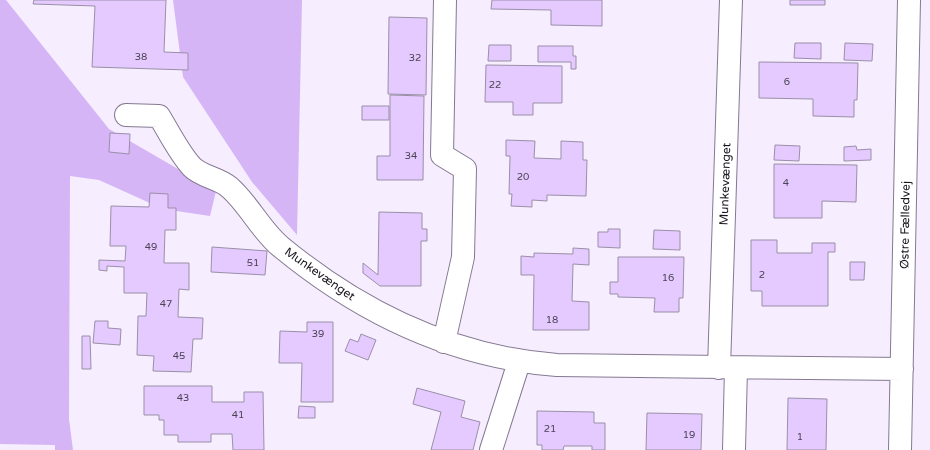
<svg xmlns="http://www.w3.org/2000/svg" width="930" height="450" font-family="'Varela Round',sans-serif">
<rect width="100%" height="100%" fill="#f6eeff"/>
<path fill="#d5b5f6" d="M 0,0 L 6,0 L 109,129 L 216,191 L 210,216 L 163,209 L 99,180 L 70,176 L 69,419 L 73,450 L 55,450 L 55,445 L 0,444 Z
M 173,0 L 302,0 L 297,235 L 252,182 L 183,77 Z"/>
<path fill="#e4cafe" stroke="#9b8fa8" d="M 34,0 L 166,0 L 164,52 L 188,53 L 188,70 L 92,67 L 95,6 L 33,4 Z
M 492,0 L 602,0 L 602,26 L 551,25 L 551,10 L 491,9 Z
M 790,0 L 825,0 L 825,5 L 790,5 Z
M 389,17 L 427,18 L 426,95 L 388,94 Z
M 795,43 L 821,43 L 821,59 L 794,58 Z
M 845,43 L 873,44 L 872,61 L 844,60 Z
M 489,45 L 511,45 L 511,61 L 488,61 Z
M 538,46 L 573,46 L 573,56 L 576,56 L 576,69 L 571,69 L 571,62 L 538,62 Z
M 759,62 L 858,63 L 857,100 L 854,100 L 854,117 L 813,116 L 813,99 L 759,98 Z
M 486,65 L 562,66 L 562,103 L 533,103 L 533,115 L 513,115 L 513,102 L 485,102 Z
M 390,95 L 424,96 L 423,180 L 377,180 L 377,156 L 390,156 Z
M 362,106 L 389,106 L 389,120 L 362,120 Z
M 110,133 L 130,134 L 129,154 L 109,152 Z
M 506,140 L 535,141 L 534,158 L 561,159 L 561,141 L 583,142 L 583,160 L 587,160 L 586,196 L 547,195 L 547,201 L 532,200 L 532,207 L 511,206 L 512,194 L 509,194 L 510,156 L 506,156 Z
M 775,145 L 800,146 L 799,161 L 774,160 Z
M 856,146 L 857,150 L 871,149 L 871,160 L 844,161 L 844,147 Z
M 774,164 L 857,165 L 856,202 L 822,201 L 822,218 L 774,218 Z
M 150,193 L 168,194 L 168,208 L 176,208 L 176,230 L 165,230 L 164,263 L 189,263 L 189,290 L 179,289 L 178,317 L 203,318 L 202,339 L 193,339 L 191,372 L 153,371 L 154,356 L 137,355 L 138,316 L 146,316 L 147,293 L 124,293 L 124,267 L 107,266 L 107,271 L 99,270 L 99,260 L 125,261 L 126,246 L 110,246 L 111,206 L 149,207 Z
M 379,212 L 422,213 L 422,229 L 427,229 L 427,241 L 421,241 L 421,286 L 380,286 L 363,273 L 363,263 L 378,275 Z
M 608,229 L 620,229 L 620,248 L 598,247 L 598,232 L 608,232 Z
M 654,230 L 680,231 L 680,250 L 653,249 Z
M 751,240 L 777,240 L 777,253 L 812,253 L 812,243 L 835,243 L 835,252 L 828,252 L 828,306 L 762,306 L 762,291 L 751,291 Z
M 212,247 L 267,251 L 265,275 L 211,272 Z
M 573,248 L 589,249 L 589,265 L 573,264 L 572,301 L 589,302 L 589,330 L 533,330 L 534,275 L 521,275 L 521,256 L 534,257 L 534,253 L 573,254 Z
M 618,257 L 684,257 L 683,298 L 679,298 L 679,312 L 654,312 L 655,298 L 618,297 L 618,294 L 610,294 L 610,282 L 618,282 Z
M 850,262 L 865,262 L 864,280 L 850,280 Z
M 95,321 L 108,321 L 108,328 L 121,329 L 120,345 L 93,343 Z
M 307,322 L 333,322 L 333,402 L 301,402 L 302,363 L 279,363 L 280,331 L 307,332 Z
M 361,334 L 376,340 L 368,360 L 345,351 L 350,339 L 358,342 Z
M 82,336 L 90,336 L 91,369 L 82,369 Z
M 144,386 L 212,386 L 212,402 L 244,402 L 244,392 L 263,392 L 264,450 L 233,450 L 232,434 L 211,434 L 211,442 L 178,442 L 178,435 L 164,435 L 164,420 L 159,420 L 159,415 L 144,415 Z
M 417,388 L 465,401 L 461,417 L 480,422 L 473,450 L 431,450 L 441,412 L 413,404 Z
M 788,398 L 827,399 L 826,450 L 787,450 Z
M 299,406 L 315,407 L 315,418 L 298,418 Z
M 537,411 L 594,412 L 594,423 L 605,423 L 605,450 L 592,450 L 592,446 L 564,446 L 563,450 L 542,450 L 542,445 L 537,445 Z
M 647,413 L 702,414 L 701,450 L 646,450 Z"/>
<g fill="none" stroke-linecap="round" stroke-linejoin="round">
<g stroke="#857991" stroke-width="24">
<path id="minor" d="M 126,115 L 159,116 C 169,132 179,153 192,167 C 202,177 219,178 229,187 C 249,204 261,231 281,247 C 361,313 453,357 557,365 L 902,369
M 444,342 L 463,257 L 465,169 L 442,155 L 445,0
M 719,368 L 731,0
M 491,450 L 519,362
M 734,450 L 736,368
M 900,450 L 909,0"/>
</g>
<use href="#minor" stroke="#fff" stroke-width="22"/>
</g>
<g text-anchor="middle" stroke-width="4.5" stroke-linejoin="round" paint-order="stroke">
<g font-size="10" fill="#4c4255">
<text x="141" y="60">38</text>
<text x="415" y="61">32</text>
<text x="787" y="85">6</text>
<text x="495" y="88">22</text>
<text x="411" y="159">34</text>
<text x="523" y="180">20</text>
<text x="786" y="186">4</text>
<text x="151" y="250">49</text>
<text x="253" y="266">51</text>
<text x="762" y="278">2</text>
<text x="668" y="281">16</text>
<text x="166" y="307">47</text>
<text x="552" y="323">18</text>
<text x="318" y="337">39</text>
<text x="179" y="359">45</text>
<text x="183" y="401">43</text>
<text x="238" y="418">41</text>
<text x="550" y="432">21</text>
<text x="689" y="438">19</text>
<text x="800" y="440">1</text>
</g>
<g font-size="12" fill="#19141d" stroke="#fff">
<text transform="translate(725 184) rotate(-88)" y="4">Munkevænget</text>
<text transform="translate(905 225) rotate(-89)" y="4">Østre Fælledvej</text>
<text transform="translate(320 274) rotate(35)" y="4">Munkevænget</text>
</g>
</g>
</svg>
